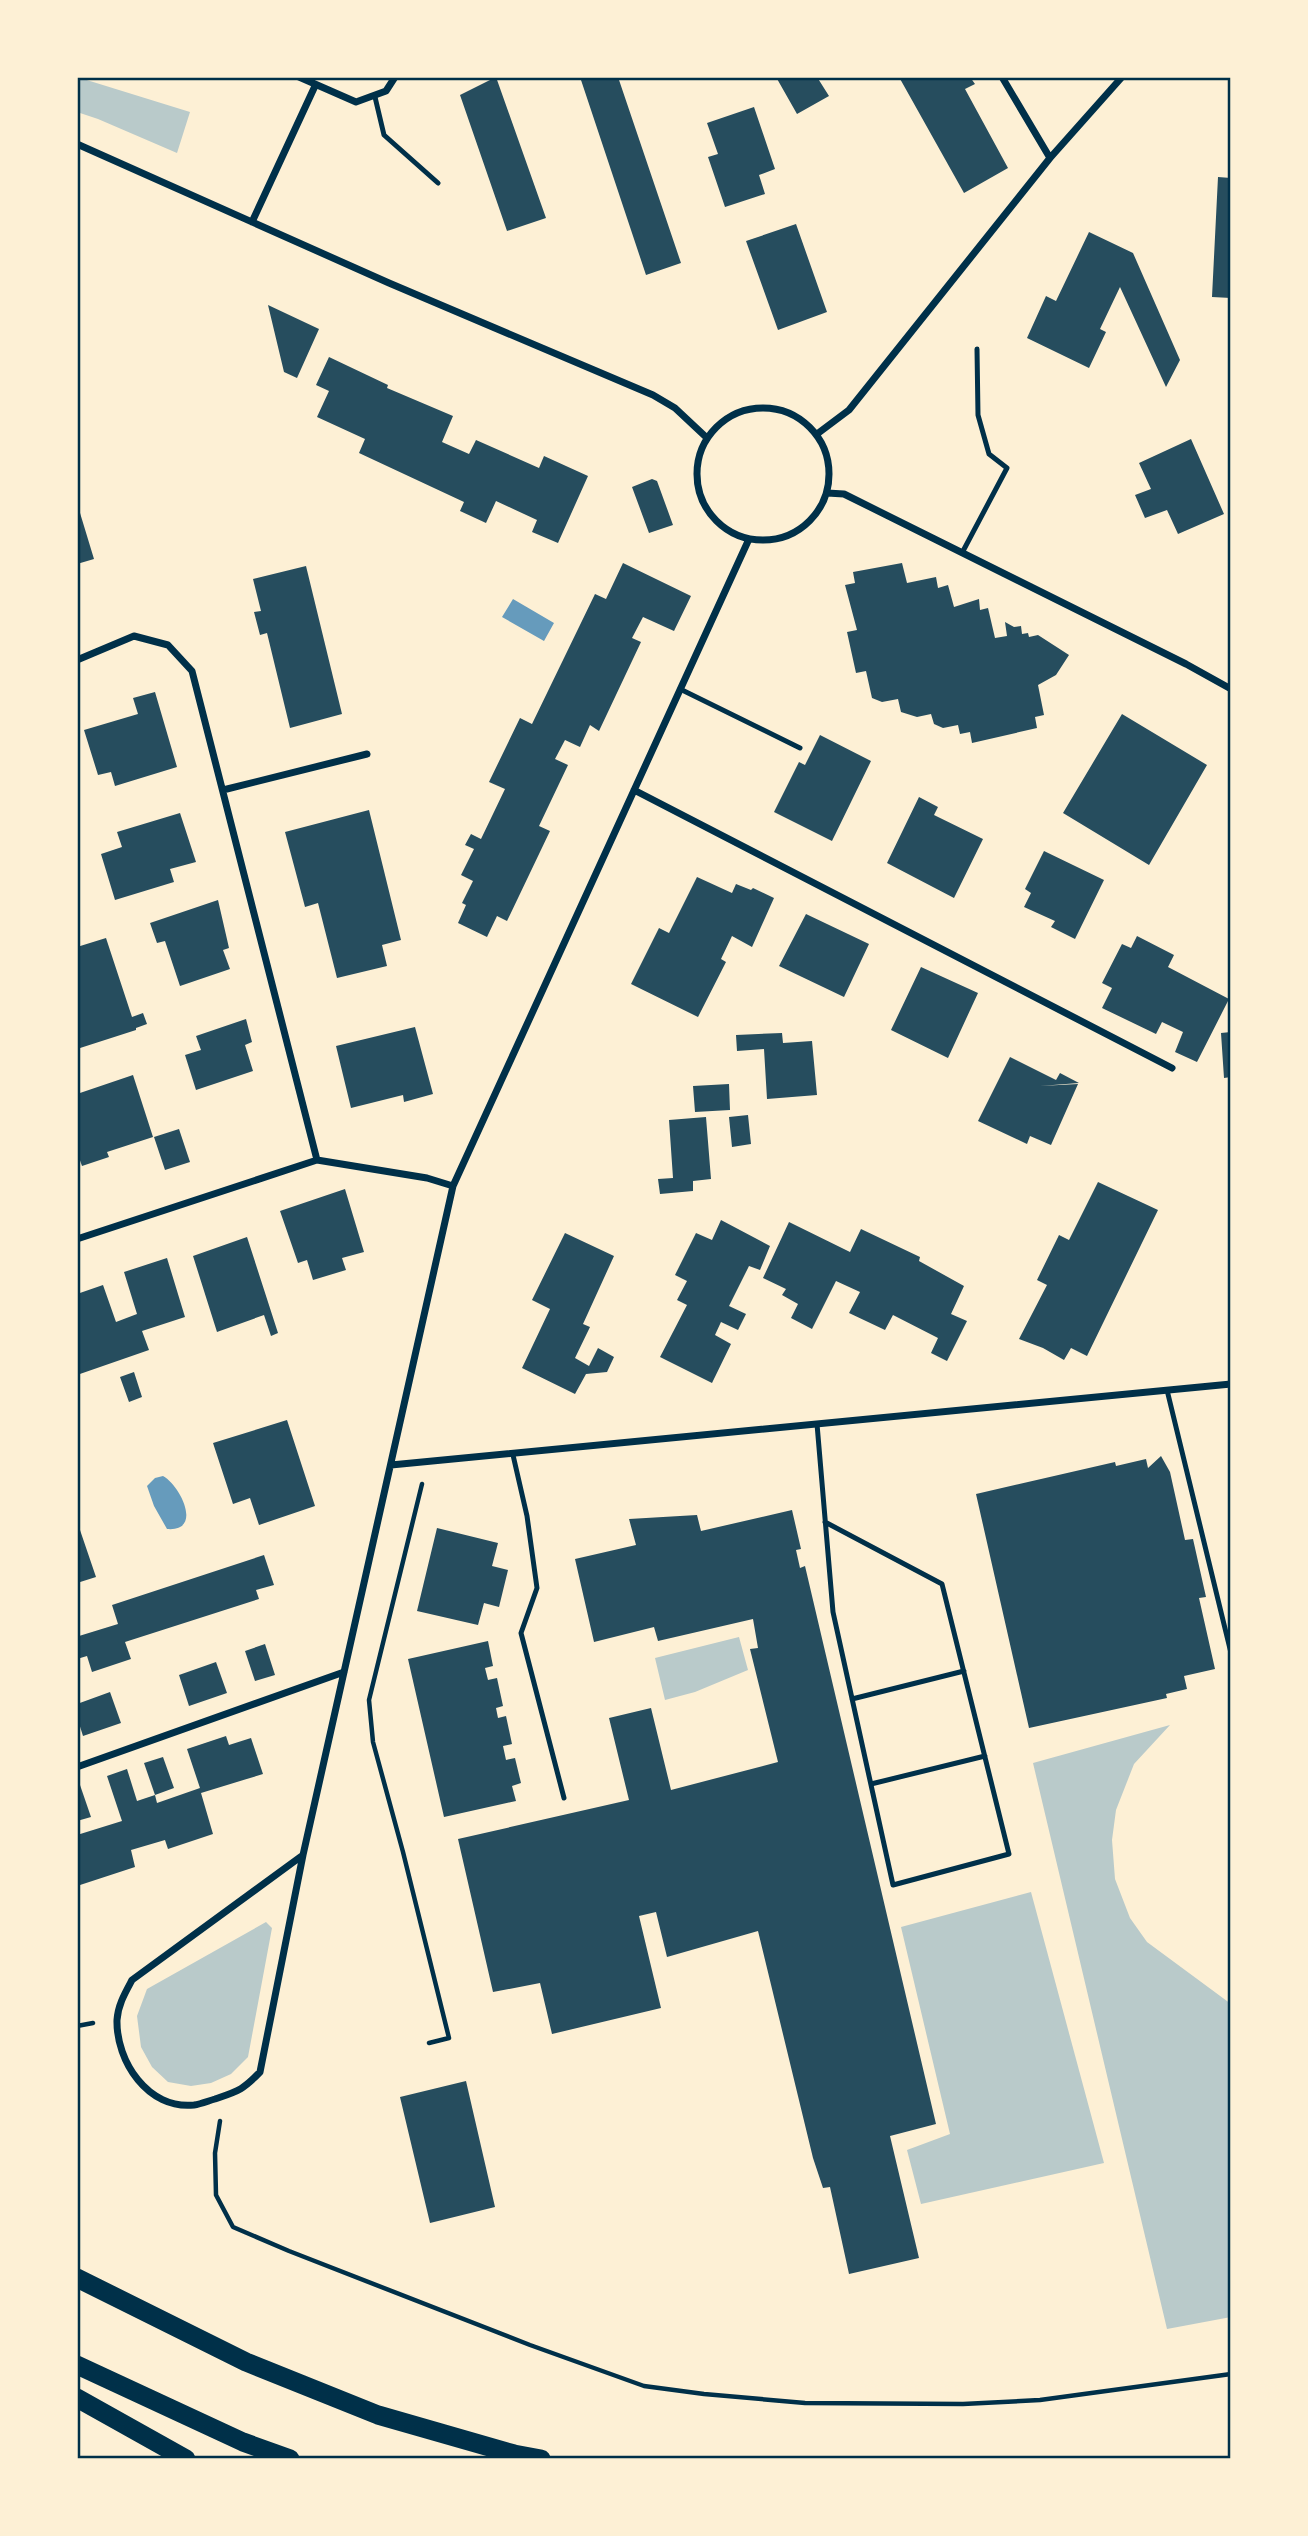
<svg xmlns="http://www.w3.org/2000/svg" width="1308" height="2536" font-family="'Fira Sans Condensed',sans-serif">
<rect width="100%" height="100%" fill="#fdf0d5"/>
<path fill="#b9caca" d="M 77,77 L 190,112 L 177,153 L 98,119 L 77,112 Z
M 739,1637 L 748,1670 L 695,1692 L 665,1700 L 655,1658 Z
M 1170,1725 L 1134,1764 L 1116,1810 L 1112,1840 L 1115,1879 L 1130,1918 L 1147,1942 L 1231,2004 L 1231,2317 L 1167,2329 L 1033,1763 Z
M 1031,1892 L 1104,2163 L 921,2204 L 907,2150 L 950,2134 L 901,1927 Z
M 266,1922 L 272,1928 L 248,2057 L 231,2074 L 211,2083 L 191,2086 L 168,2082 L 152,2067 L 141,2047 L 137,2016 L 147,1989 Z"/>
<path fill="#669bbc" d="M 513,599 L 554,623 L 544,641 L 502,617 Z
M 163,1476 C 181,1486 203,1532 167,1529 L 154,1506 L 147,1486 L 155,1478 Z"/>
<path fill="#264d5e" d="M 496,77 L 546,218 L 507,231 L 460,95 Z
M 580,77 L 618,77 L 681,263 L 646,275 Z
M 776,77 L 817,77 L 829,96 L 797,114 Z
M 899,77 L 970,77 L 975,84 L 965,89 L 1008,168 L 964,193 Z
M 754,107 L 775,169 L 759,175 L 765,194 L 725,207 L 708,157 L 718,154 L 707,123 Z
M 1218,177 L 1231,178 L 1231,298 L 1212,297 Z
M 796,224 L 827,312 L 778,330 L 746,241 Z
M 1089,232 L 1133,253 L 1180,360 L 1166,387 L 1120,287 L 1100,329 L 1106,332 L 1089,368 L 1027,338 L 1046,296 L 1056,301 Z
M 268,305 L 319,329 L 297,378 L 284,372 Z
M 329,357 L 388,385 L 387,388 L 453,416 L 442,442 L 469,454 L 476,440 L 539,468 L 544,456 L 588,476 L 558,543 L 532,532 L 537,520 L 496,501 L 486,523 L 460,511 L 464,502 L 359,453 L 365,439 L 317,417 L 329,391 L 316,385 Z
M 1191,439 L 1224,514 L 1178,534 L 1167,510 L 1145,518 L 1135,495 L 1151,489 L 1139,463 Z
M 652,479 L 657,481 L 673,525 L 649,533 L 632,487 Z
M 77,503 L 94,559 L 77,564 Z
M 623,563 L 691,596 L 674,631 L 643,617 L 632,638 L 641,642 L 599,731 L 590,725 L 580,747 L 565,740 L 555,759 L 568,765 L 539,826 L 550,831 L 507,921 L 497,916 L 487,937 L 458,923 L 466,905 L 462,903 L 473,881 L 461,875 L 474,849 L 465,845 L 471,834 L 481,839 L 505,789 L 489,782 L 520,718 L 532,724 L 595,594 L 606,599 Z
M 902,563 L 907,583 L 936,577 L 938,588 L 948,585 L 954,607 L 979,599 L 980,610 L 988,608 L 995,638 L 1007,636 L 1005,622 L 1014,627 L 1021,626 L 1022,634 L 1028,633 L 1029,637 L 1038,635 L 1069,655 L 1056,675 L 1038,685 L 1044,715 L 1035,717 L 1037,728 L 972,743 L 970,732 L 960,734 L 958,725 L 943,728 L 934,724 L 931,714 L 917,717 L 901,712 L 898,699 L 882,702 L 872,698 L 866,671 L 856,673 L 847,632 L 857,630 L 845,585 L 855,583 L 853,572 Z
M 306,566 L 342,714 L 290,728 L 267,633 L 260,635 L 254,612 L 261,611 L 253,579 Z
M 155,692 L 177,767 L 115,786 L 111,772 L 98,775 L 84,730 L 138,714 L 133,698 Z
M 1122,714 L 1207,765 L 1149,865 L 1063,813 Z
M 820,735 L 871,761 L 832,841 L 774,812 L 799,762 L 805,765 Z
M 919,797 L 938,807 L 934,815 L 983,839 L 954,898 L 887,863 Z
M 369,810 L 401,940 L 382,945 L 387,966 L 337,978 L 318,903 L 305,907 L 285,832 Z
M 180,813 L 196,862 L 170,869 L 174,882 L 115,900 L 101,854 L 122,847 L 117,832 Z
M 1044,851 L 1104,880 L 1075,939 L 1051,927 L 1055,921 L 1024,907 L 1031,893 L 1025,889 Z
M 697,877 L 732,893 L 736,884 L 751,890 L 753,888 L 774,898 L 752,947 L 732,936 L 721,959 L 726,962 L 698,1017 L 631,984 L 659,928 L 669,933 Z
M 218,900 L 229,948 L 223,950 L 230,969 L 180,986 L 165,941 L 157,943 L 150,923 Z
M 806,914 L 869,944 L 844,997 L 779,966 Z
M 1137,936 L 1174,955 L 1168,967 L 1229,999 L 1197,1062 L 1175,1052 L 1183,1032 L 1162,1022 L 1156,1034 L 1102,1008 L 1112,988 L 1102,983 L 1122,944 L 1131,948 Z
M 106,938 L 132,1017 L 143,1013 L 147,1024 L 136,1028 L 136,1030 L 77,1049 L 77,947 Z
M 921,967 L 978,993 L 948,1058 L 891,1030 Z
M 246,1019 L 252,1042 L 245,1045 L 253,1071 L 196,1090 L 185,1055 L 201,1050 L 196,1036 Z
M 415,1027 L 433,1094 L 404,1102 L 403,1095 L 351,1108 L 336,1046 Z
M 1231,1032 L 1231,1077 L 1224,1078 L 1221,1033 Z
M 782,1033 L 783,1043 L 812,1041 L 817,1095 L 767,1099 L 764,1049 L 737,1051 L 736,1035 Z
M 1010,1057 L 1056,1080 L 1060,1073 L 1079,1083 L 1040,1086 L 1078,1084 L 1051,1145 L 1030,1136 L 1027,1144 L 978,1121 Z
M 133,1075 L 153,1137 L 107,1152 L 109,1157 L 82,1166 L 77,1152 L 77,1125 L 79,1124 L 77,1117 L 77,1094 Z
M 729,1084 L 730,1110 L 695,1112 L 693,1086 Z
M 748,1115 L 751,1144 L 732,1147 L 729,1117 Z
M 706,1117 L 711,1179 L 693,1181 L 693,1191 L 660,1194 L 658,1179 L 673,1178 L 669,1120 Z
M 179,1129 L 190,1162 L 165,1170 L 154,1137 Z
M 1098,1182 L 1158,1210 L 1087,1356 L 1071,1348 L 1064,1360 L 1043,1348 L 1019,1339 L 1047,1285 L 1037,1280 L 1059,1235 L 1069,1240 Z
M 345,1189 L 364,1252 L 342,1258 L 346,1270 L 313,1280 L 307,1260 L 298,1263 L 280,1211 Z
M 721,1220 L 770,1246 L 760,1270 L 749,1266 L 729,1306 L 746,1314 L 738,1330 L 721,1322 L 715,1335 L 731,1344 L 712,1383 L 660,1357 L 687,1305 L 677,1300 L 687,1281 L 675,1275 L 696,1233 L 712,1240 Z
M 789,1222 L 850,1252 L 861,1229 L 920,1257 L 919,1261 L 964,1286 L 951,1314 L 967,1321 L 947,1361 L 931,1353 L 938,1338 L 893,1315 L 885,1330 L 849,1313 L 860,1292 L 836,1281 L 812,1329 L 791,1318 L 798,1304 L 782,1295 L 786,1289 L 763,1278 Z
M 565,1233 L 614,1256 L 583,1324 L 590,1327 L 575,1358 L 589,1366 L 598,1348 L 614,1357 L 607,1372 L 586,1374 L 575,1394 L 522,1368 L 550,1309 L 532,1300 Z
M 247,1237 L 278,1333 L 271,1336 L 264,1315 L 217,1332 L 193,1256 Z
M 167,1258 L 185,1317 L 142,1331 L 149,1350 L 77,1375 L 77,1294 L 103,1285 L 116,1322 L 137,1314 L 124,1272 Z
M 134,1372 L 142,1397 L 129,1402 L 120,1377 Z
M 287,1420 L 315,1506 L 259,1525 L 250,1498 L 233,1504 L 213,1443 Z
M 1161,1456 L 1170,1472 L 1185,1540 L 1193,1539 L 1206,1597 L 1199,1598 L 1215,1669 L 1184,1676 L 1187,1689 L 1166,1694 L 1167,1698 L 1029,1728 L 976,1494 L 1115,1462 L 1116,1466 L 1146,1459 L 1148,1468 Z
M 792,1510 L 801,1549 L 796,1550 L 800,1568 L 805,1566 L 936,2124 L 890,2136 L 919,2258 L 849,2274 L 830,2187 L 823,2188 L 813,2158 L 758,1931 L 667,1957 L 656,1912 L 639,1916 L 661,2008 L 552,2034 L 540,1983 L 493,1992 L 458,1839 L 629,1800 L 609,1718 L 651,1708 L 671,1790 L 778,1762 L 750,1649 L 758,1648 L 753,1619 L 658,1641 L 654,1627 L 594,1642 L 575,1559 L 636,1545 L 629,1519 L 697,1515 L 701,1531 Z
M 437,1528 L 498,1543 L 492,1566 L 508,1570 L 499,1607 L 484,1603 L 478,1625 L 417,1611 Z
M 80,1530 L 96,1577 L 77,1583 L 77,1531 Z
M 264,1555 L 274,1585 L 256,1590 L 259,1599 L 125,1642 L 131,1659 L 92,1672 L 87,1656 L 77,1659 L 77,1630 L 79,1636 L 118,1624 L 112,1605 Z
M 488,1641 L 493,1666 L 485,1668 L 488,1680 L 497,1678 L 503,1706 L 496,1708 L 498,1718 L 506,1716 L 512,1744 L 503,1746 L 506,1760 L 515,1758 L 521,1783 L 512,1786 L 516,1801 L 444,1817 L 408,1659 Z
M 265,1644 L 275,1675 L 255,1681 L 245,1651 Z
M 216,1662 L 227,1693 L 189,1706 L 179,1675 Z
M 110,1692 L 121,1723 L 83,1736 L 77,1717 L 77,1704 Z
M 226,1736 L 229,1745 L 251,1738 L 263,1774 L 201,1793 L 213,1834 L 168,1849 L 165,1840 L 131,1850 L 135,1867 L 77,1886 L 77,1835 L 122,1821 L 107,1776 L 127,1769 L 137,1801 L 155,1795 L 157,1803 L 200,1788 L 187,1749 Z
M 163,1757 L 174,1788 L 155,1795 L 144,1763 Z
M 80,1785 L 91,1817 L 77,1821 L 77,1786 Z
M 466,2081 L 495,2207 L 430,2223 L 400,2097 Z"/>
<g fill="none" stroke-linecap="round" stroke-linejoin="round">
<path stroke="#003049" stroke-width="4.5" d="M 422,1484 L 369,1700 L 373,1742 L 403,1852 L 449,2038 L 429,2043
M 77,2026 L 93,2023
M 220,2121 L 215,2153 L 216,2195 L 233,2227 L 289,2251 L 530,2345 L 644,2386 L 704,2394 L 805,2403 L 963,2404 L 1040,2400 L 1231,2374"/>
<path stroke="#003049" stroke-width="5" d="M 375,97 L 384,135 L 438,183
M 962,553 L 1007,468 L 989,454 L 978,415 L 977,349
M 680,689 L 800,748
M 1167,1390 L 1231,1653
M 817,1424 L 833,1612 L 893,1885 L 1009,1854 L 942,1584 L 825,1522
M 513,1455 L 527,1516 L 537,1588 L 521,1633 L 564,1798
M 852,1699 L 964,1671
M 871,1784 L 985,1756"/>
<path stroke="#003049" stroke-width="7" d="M 299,77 L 356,102 L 386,91 L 395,77
M 1002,77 L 1050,158
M 77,144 L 389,283 L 653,395 L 675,408 L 707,438
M 252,222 L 315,86
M697 474a66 66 0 1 1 132 0a66 66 0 1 1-132 0Z
M 817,434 L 849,410 L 1050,158 L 1122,77
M 827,493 L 844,494 L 1186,664 L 1231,689
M 77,660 L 134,636 L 168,645 L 192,671 L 317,1160
M 223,790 L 367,754
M 634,790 L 1172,1068
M 77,1239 L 317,1160 L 427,1178 L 453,1186
M 391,1465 L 1231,1384
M 77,1767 L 344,1672
M 303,1855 L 260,2072 C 243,2090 238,2091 215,2099 C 208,2101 201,2104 194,2105 C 148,2110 116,2061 117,2020 C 118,2005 125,1993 132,1980 L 303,1855 L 453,1186 L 749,539"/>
<path stroke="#003049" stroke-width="19" d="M 77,2278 L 246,2362 L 378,2415 L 514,2454 L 541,2459
M 77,2365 L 243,2442 L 290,2459
M 77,2398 L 186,2459"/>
</g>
<rect width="1308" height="2536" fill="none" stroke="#fdf0d5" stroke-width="158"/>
<rect x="79" y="79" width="1150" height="2378" fill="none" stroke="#003049" stroke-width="2.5"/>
</svg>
